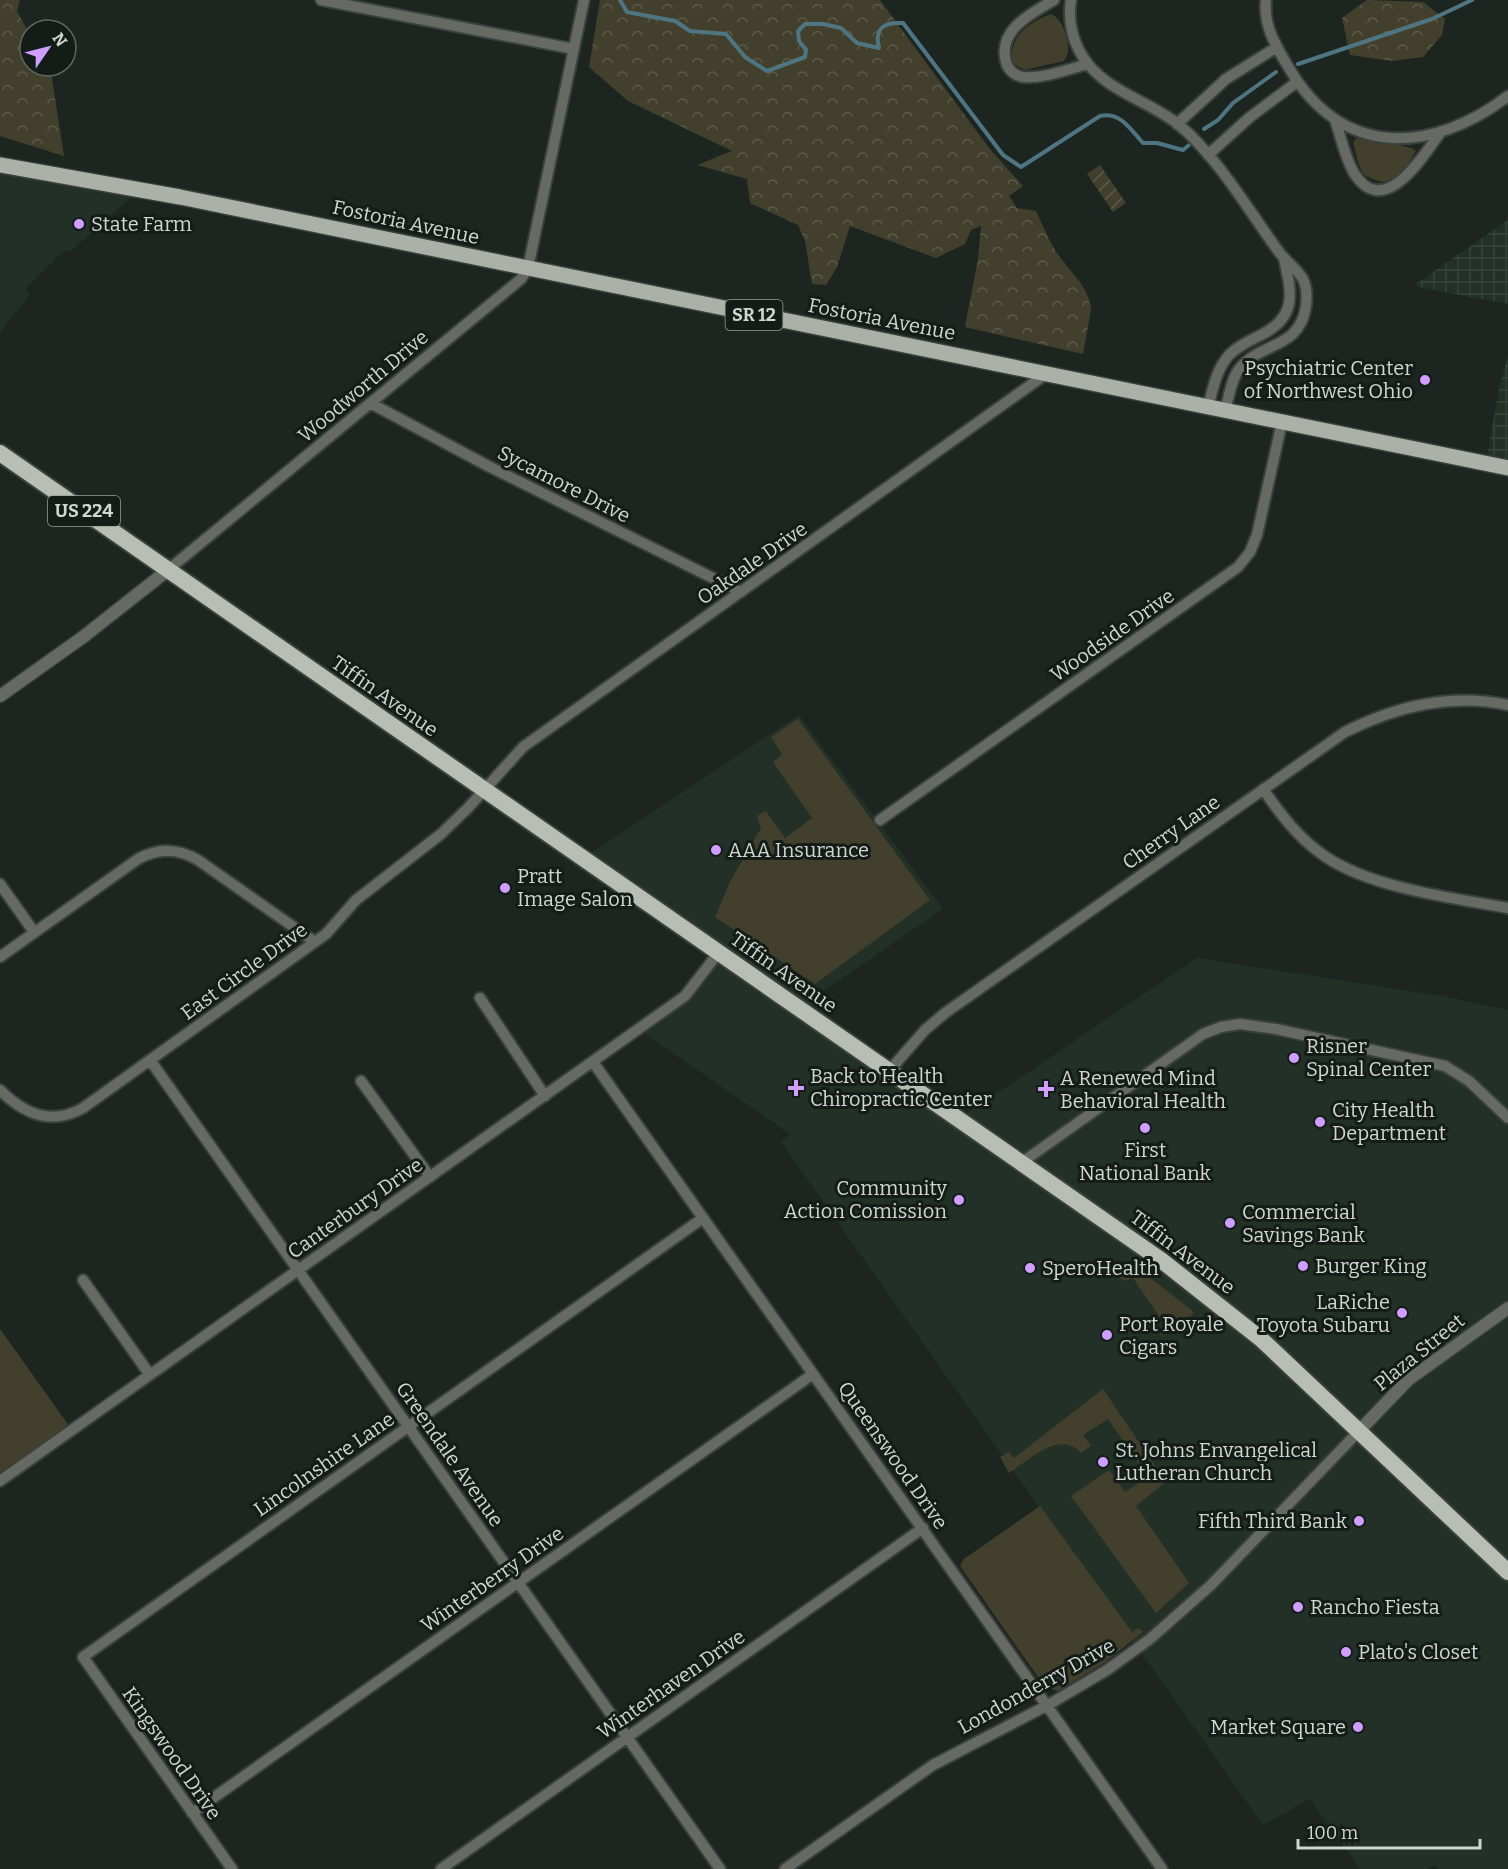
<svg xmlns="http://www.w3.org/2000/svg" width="1508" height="1869" font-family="Bitter,serif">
<defs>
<pattern id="industrial-grid" width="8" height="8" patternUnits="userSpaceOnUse" patternTransform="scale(1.5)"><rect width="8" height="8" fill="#223028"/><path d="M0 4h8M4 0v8" fill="none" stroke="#37443c"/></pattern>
<pattern id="forest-crowns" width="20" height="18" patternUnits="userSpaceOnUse" patternTransform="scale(1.5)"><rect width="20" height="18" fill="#42402d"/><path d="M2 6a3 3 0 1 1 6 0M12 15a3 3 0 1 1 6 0" fill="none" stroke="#5c5b4b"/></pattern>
<pattern id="garden-furrows" width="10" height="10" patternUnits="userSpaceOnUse" patternTransform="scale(1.5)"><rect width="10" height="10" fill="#42402d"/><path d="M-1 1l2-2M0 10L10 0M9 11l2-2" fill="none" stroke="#5c5b4b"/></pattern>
</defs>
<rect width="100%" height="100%" fill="#1d2521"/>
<path fill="#223028" d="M 0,166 L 140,189 L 72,250 L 63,252 L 25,289 L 30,294 L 0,333 Z
M 799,715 L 943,909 L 822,992 L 809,1015 L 959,1119 L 1197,958 L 1442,996 L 1508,1010 L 1508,1869 L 1439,1869 L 1436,1865 L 1427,1869 L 1360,1869 L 1310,1799 L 1263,1825 L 781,1142 L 790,1134 L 638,1029 L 685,996 L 719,952 L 584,858 Z"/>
<path fill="url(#industrial-grid)" d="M 1508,220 L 1508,304 L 1413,286 Z
M 1508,355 L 1508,468 L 1486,464 L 1499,388 Z"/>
<path fill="#42402d" d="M 1051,14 C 1064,19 1074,50 1064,61 L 1025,70 L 1012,63 C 1009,36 1028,23 1051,14 Z
M 1356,138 C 1368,141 1412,145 1416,151 C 1406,167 1395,190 1373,179 C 1368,177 1364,176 1362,171 C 1357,163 1356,152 1353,143 Z
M 798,719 L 930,900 L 815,984 L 715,917 L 731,880 L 761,828 L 757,816 L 766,811 L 785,838 L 812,818 L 773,762 L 782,754 L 771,737 Z
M 1130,1262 L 1194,1312 C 1187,1322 1173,1335 1160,1335 L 1160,1331 L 1165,1325 L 1133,1278 L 1126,1281 L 1119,1278 L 1118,1267 Z
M 0,1329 L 72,1430 L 0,1481 Z
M 1103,1389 L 1166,1482 L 1136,1506 L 1189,1583 L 1156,1613 L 1071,1496 L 1109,1470 L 1125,1492 L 1148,1477 L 1108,1419 L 1083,1435 L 1091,1446 L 1081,1453 C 1060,1429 1029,1460 1009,1473 L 1000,1457 L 1009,1452 L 1014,1458 Z
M 1040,1506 L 1132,1632 L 1138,1628 L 1143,1632 L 1104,1663 L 1058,1691 L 1045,1687 L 960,1566 L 964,1559 Z"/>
<path fill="url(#forest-crowns)" d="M 0,0 L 20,0 L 17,11 L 30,35 L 30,66 L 50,66 L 64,156 L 0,136 Z
M 600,0 L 880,0 L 989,148 L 1023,186 L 1009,196 L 1017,208 L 1036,211 C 1042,224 1048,238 1055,250 C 1067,269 1090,287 1091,310 L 1083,354 L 965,327 L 978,259 L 981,226 L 971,230 L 965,244 L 936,258 L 850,226 L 837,267 L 826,285 L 812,284 L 805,241 L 798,225 L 750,203 L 747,179 L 697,165 L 732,151 L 628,101 L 589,67 Z
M 1367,0 L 1423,2 L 1445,19 L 1442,35 L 1423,57 L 1392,61 L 1350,55 L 1342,18 Z"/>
<path fill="url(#garden-furrows)" d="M 1100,165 L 1126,203 L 1113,212 L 1087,174 Z"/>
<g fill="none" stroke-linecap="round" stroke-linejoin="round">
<path stroke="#4e7581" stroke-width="4" d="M 620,0 L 627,12 L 675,21 L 690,31 L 726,34 L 745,57 L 767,71 L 805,57 L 806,50 L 799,41 L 798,31 L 805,24 L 823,24 L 841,28 L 857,43 L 879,48 C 874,28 884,22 903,23 L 1003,155 L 1021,167 L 1100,116 C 1120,111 1130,129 1143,143 L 1157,143 L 1183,150 L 1189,145
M 1298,64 L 1432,19 L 1472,0
M 1204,129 L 1218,120 L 1233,103 L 1276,72"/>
<g stroke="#3a413d" stroke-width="14">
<path id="minor" d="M 321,0 L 574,49
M 1054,0 C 1032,13 997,30 1006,62 C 1008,70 1015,76 1023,77 C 1043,79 1068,69 1088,64
M 1071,0 C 1067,22 1074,47 1088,64 C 1110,92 1150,102 1178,124 C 1217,156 1249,211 1279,252 C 1286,261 1297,269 1303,279 C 1307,287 1307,297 1306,306 C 1300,349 1261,342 1240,368 C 1231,378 1229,398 1225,410
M 1266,0 C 1263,26 1276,46 1289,68 C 1342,159 1432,154 1508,96
M 1335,120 C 1341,137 1345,158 1354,173 C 1384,221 1423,156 1440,133
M 1177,124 L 1226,79 L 1277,47
M 1208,155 L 1250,117 L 1297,82
M 372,404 L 490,467 L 741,592
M 1208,407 C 1213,389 1216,370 1229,355 C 1238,346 1249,341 1261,335 C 1297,317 1292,294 1284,259
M 168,570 L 521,279 L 528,268 L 584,0
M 1263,789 C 1281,815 1299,839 1326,857 C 1372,888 1453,898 1508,908
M 880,820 L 1238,567 L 1250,552 L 1257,535 L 1282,422
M 0,884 L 34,932
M 0,957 L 138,859 C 159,848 177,848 198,860 L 315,942
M 480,998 L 545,1096
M 150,1060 L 720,1869
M 593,1062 L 1162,1869
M 889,1071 L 925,1030 L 945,1013 L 1345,732 C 1397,706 1450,693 1508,705
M 361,1081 L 430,1177
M 0,1090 C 24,1114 51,1126 83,1108 L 326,934 L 356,900 L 441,834 L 468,808 L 523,747 L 1046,374
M 1021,1163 L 1203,1034 L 1221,1027 L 1240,1024 L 1276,1029 L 1445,1066 L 1469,1081 L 1508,1118
M 83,1280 L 150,1375
M 0,1481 L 685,996 L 719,952
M 192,1813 L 813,1374
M 232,1869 L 83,1657 L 703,1218
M 441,1869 L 923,1528
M 785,1869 L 933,1765 L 1048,1705 L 1107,1670 L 1150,1639 L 1211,1585 L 1359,1431"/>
</g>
<g stroke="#3a413d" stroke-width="15">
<path id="tertiary" d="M 0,696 L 83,637 L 168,570
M 1359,1431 L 1408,1380 L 1508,1308"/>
</g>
<g stroke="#3a413d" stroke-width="18">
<path id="primary" d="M 0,165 L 180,197 L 1508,468"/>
</g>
<g stroke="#3a413d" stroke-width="20">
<path id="trunk" d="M 0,453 L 1161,1260 L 1261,1339 L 1508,1572"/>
</g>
<use href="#minor" stroke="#676965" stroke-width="10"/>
<use href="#tertiary" stroke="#676965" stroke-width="12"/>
<use href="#primary" stroke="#abb0a8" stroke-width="15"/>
<use href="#trunk" stroke="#b9beb5" stroke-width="16"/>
</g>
<g fill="#cf9eff" stroke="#141c17" stroke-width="2">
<circle cx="79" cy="224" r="6"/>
<circle cx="1425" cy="380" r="6"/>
<circle cx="716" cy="850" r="6"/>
<circle cx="505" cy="888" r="6"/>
<circle cx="1294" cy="1058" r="6"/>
<path d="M793 1079h6v6h6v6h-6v6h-6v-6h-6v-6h6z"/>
<path d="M1043 1080h6v6h6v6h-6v6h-6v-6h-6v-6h6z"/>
<circle cx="1320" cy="1122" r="6"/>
<circle cx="1145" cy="1128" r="6"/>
<circle cx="959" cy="1200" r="6"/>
<circle cx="1230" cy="1223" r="6"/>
<circle cx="1303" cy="1266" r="6"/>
<circle cx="1030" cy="1268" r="6"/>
<circle cx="1402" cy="1313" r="6"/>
<circle cx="1107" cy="1335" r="6"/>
<circle cx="1103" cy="1462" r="6"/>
<circle cx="1359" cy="1521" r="6"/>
<circle cx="1298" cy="1607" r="6"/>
<circle cx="1346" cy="1652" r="6"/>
<circle cx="1358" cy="1727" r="6"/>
</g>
<g text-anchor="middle" stroke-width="6" stroke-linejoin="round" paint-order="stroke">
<g fill="#141c17" stroke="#989e9a" stroke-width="1.5">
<rect x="725.5" y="300" width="57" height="30" rx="4.5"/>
<rect x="48" y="496" width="72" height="30" rx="4.5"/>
</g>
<g font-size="18" font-weight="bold" fill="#d0d6d2">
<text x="754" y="321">SR 12</text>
<text x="84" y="517">US 224</text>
</g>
<g font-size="20" fill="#d0d6d2" stroke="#141c17">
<text transform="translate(406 222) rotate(12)" y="7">Fostoria Avenue</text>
<text transform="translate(882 319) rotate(11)" y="7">Fostoria Avenue</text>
<text transform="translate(363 386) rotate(-40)" y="7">Woodworth Drive</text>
<text transform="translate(564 484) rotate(27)" y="7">Sycamore Drive</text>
<text transform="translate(752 563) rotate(-35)" y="7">Oakdale Drive</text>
<text transform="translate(1112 635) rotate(-35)" y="7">Woodside Drive</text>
<text transform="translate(385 696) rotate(35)" y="7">Tiffin Avenue</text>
<text transform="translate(1171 832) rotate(-35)" y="7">Cherry Lane</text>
<text transform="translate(244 971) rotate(-36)" y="7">East Circle Drive</text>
<text transform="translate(784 972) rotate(35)" y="7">Tiffin Avenue</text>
<text transform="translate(355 1208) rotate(-35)" y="7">Canterbury Drive</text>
<text transform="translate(1183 1252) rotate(37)" y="7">Tiffin Avenue</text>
<text transform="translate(1419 1352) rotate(-39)" y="7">Plaza Street</text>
<text transform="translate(450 1454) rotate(55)" y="7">Greendale Avenue</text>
<text transform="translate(893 1455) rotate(55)" y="7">Queenswood Drive</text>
<text transform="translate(324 1464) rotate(-35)" y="7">Lincolnshire Lane</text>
<text transform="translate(492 1579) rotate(-35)" y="7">Winterberry Drive</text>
<text transform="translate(671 1684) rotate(-35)" y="7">Winterhaven Drive</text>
<text transform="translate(1036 1686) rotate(-29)" y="7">Londonderry Drive</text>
<text transform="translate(172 1753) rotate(55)" y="7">Kingswood Drive</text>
</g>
<g font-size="20" fill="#d0d6d2" stroke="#141c17" text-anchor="start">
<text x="91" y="231">State Farm</text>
<text x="1413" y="375" text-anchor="end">Psychiatric Center<tspan x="1413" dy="23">of Northwest Ohio</tspan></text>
<text x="728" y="857">AAA Insurance</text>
<text x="517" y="883">Pratt<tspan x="517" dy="23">Image Salon</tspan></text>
<text x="1306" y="1053">Risner<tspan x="1306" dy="23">Spinal Center</tspan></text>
<text x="810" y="1083">Back to Health<tspan x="810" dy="23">Chiropractic Center</tspan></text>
<text x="1060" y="1085">A Renewed Mind<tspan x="1060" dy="23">Behavioral Health</tspan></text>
<text x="1332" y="1117">City Health<tspan x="1332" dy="23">Department</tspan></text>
<text x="1145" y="1157" text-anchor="middle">First<tspan x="1145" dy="23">National Bank</tspan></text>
<text x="947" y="1195" text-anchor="end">Community<tspan x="947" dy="23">Action Comission</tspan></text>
<text x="1242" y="1219">Commercial<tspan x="1242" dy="23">Savings Bank</tspan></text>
<text x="1315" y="1273">Burger King</text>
<text x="1042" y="1275">SperoHealth</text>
<text x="1390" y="1309" text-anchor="end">LaRiche<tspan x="1390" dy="23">Toyota Subaru</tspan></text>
<text x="1119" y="1331">Port Royale<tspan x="1119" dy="23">Cigars</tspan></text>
<text x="1115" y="1457">St. Johns Envangelical<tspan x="1115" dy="23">Lutheran Church</tspan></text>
<text x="1347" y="1528" text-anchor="end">Fifth Third Bank</text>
<text x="1310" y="1614">Rancho Fiesta</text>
<text x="1358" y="1659">Plato's Closet</text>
<text x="1346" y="1734" text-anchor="end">Market Square</text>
</g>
</g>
<g transform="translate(48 48) rotate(55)"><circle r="28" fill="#141c17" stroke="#5f6662" stroke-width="1.5"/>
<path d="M0-4.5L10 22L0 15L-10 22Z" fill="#cf9eff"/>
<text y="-9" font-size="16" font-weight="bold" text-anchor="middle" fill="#d0d6d2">N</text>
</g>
<path d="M1298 1839v9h182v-9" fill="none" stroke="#d0d6d2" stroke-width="3"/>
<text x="1307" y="1839" font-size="18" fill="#d0d6d2" stroke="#141c17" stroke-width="4.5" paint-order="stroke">100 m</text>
</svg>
